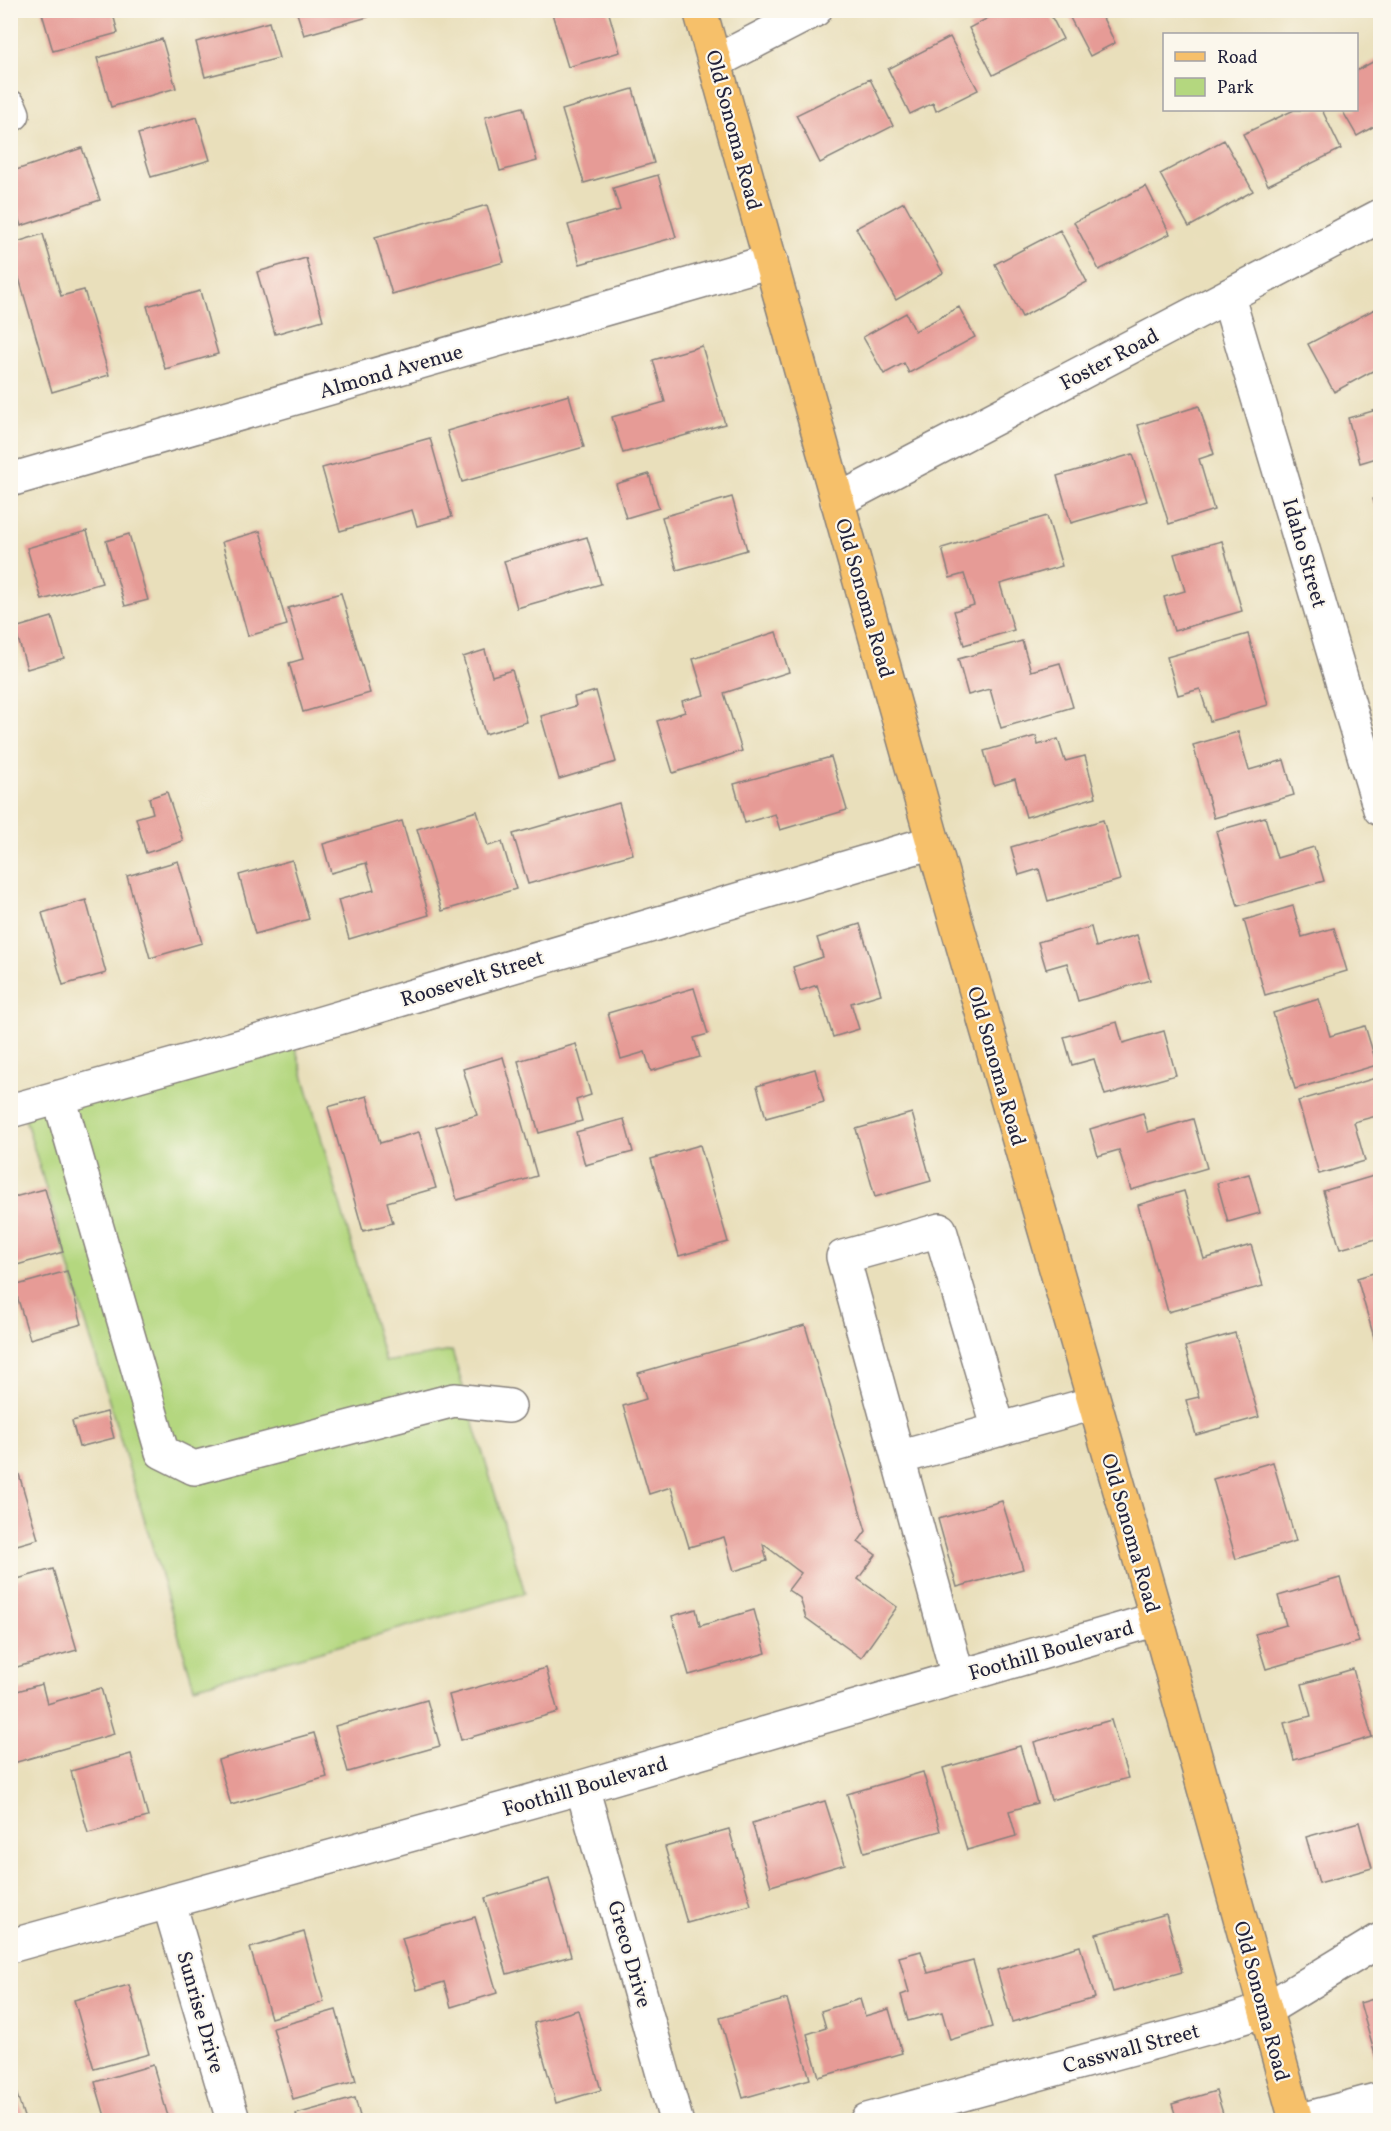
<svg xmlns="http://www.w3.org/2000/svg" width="1391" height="2131" font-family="Vollkorn,serif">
<rect width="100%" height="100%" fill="#fbf7ec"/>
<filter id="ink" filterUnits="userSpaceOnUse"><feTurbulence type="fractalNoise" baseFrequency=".0167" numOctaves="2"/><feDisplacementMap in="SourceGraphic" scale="12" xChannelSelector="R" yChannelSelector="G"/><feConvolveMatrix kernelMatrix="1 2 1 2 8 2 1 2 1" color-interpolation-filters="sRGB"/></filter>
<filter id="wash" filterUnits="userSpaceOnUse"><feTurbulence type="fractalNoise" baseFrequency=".008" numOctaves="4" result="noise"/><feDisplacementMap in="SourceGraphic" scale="24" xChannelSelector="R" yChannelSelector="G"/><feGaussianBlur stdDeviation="1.35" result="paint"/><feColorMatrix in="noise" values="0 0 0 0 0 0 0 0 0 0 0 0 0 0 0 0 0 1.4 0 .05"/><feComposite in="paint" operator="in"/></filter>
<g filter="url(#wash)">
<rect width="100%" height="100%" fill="#e9dfbb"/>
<path fill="#b4d77f" stroke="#6b7c5d" stroke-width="1.5" d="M 291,1032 L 385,1362 L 452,1351 L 525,1593 L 194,1687 L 22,1108 Z"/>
<g id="blocks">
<path fill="#e69b96" d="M 41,10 L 112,10 L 118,33 L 53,51 Z
M 296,10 L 366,10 L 368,17 L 304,35 Z
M 551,10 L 608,10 L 620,52 L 568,67 Z
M 1003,10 L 1048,10 L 1063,39 L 993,75 L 969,28 Z
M 1066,10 L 1118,10 L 1103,18 L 1115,43 L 1090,56 Z
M 269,22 L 279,58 L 205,77 L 196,42 Z
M 950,37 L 978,90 L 936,111 L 933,103 L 910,114 L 888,69 Z
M 162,39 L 176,88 L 111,107 L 97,58 Z
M 1380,58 L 1380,123 L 1357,136 L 1342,110 L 1356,110 L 1356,71 Z
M 870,79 L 893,126 L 820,163 L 796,115 Z
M 633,89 L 654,163 L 584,183 L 562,110 Z
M 523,107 L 537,161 L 500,171 L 485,117 Z
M 1294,110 L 1322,110 L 1341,149 L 1268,185 L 1243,134 Z
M 197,117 L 210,160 L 151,177 L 138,134 Z
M 1224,140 L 1253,191 L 1189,227 L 1160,174 Z
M 82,148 L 100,200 L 21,226 L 10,193 L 10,172 Z
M 658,175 L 676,237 L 580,264 L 568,225 L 620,210 L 613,188 Z
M 1146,186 L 1170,234 L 1099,270 L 1074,222 Z
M 904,202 L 943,273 L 896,300 L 856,228 Z
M 487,205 L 504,262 L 392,294 L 375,237 Z
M 1060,230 L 1087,282 L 1022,317 L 995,264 Z
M 43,234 L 61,296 L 84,290 L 109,375 L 52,392 L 10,247 L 10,244 Z
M 306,258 L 323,320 L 275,334 L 257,272 Z
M 200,291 L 218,354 L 165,369 L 147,306 Z
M 959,307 L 975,337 L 909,373 L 904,363 L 884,374 L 863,337 L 906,313 L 915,331 Z
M 1375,309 L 1380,319 L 1380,367 L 1334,392 L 1308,344 Z
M 702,346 L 725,424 L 623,453 L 612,417 L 665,402 L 653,360 Z
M 569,395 L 584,447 L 462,482 L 447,431 Z
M 1199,406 L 1214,454 L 1199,459 L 1214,510 L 1169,524 L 1138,425 Z
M 1380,409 L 1380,457 L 1360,463 L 1348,418 Z
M 430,438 L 452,517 L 417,526 L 412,510 L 340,531 L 322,468 Z
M 1133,454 L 1147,501 L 1071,523 L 1057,476 Z
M 649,474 L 659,508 L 626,518 L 616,484 Z
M 732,497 L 747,550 L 677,570 L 662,517 Z
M 1380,497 L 1380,522 L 1373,499 Z
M 1047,516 L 1062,566 L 1000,584 L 1014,630 L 964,645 L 954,611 L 974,605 L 964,574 L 950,578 L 942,548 Z
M 87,531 L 102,583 L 42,600 L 27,548 Z
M 260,531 L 287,625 L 248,636 L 222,542 Z
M 129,534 L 148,600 L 125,606 L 106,541 Z
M 587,537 L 601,584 L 517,608 L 504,561 Z
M 1222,541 L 1242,611 L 1174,631 L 1164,597 L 1185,591 L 1174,554 Z
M 341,593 L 370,693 L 303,712 L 289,663 L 303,659 L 288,608 Z
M 52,617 L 64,658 L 27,669 L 15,628 Z
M 776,632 L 789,672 L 724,693 L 742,751 L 673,773 L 657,721 L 685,712 L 682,701 L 704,695 L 693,659 Z
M 1248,634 L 1268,705 L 1210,721 L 1200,689 L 1178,695 L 1167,657 Z
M 1022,641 L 1031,671 L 1060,663 L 1073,707 L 1001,728 L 990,689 L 968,695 L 958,659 Z
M 485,650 L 492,676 L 512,670 L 527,722 L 485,734 L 463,657 Z
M 596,691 L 616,762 L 559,779 L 541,716 L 576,706 L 574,697 Z
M 1238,732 L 1249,770 L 1284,760 L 1294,795 L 1214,818 L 1193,745 Z
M 1036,736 L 1038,745 L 1058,739 L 1065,761 L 1085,756 L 1096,797 L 1026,817 L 1015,779 L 994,785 L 984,751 Z
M 831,757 L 847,810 L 780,830 L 775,814 L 745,823 L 734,784 Z
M 167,792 L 183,841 L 146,853 L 136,818 L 153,813 L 149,798 Z
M 619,803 L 633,854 L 528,884 L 513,834 Z
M 477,811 L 488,846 L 502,842 L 516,889 L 442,911 L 417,829 Z
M 1265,817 L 1277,858 L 1314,847 L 1324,881 L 1238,906 L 1216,831 Z
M 1103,820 L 1120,880 L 1048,901 L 1039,869 L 1019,875 L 1011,847 Z
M 402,821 L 429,915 L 349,939 L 338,900 L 374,890 L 366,863 L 331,873 L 323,844 Z
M 292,860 L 309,919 L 255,934 L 239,875 Z
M 178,861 L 202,943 L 150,958 L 127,876 Z
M 86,900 L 106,973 L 63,985 L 42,913 Z
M 1293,906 L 1302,937 L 1334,928 L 1347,971 L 1265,995 L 1244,920 Z
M 860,924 L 881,994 L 851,1003 L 859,1029 L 833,1037 L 817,985 L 800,991 L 793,967 L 823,957 L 817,938 Z
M 1091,927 L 1096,947 L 1137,935 L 1150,980 L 1078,1001 L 1067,963 L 1046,969 L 1038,942 Z
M 694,988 L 708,1034 L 694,1038 L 700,1057 L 651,1071 L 645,1052 L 621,1059 L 608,1013 Z
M 1319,999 L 1330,1036 L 1365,1026 L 1377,1065 L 1295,1089 L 1273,1013 Z
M 1117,1022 L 1123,1043 L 1164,1031 L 1176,1075 L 1105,1095 L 1094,1059 L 1072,1065 L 1064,1037 Z
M 576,1044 L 591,1095 L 576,1100 L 582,1121 L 539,1133 L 518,1061 Z
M 503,1057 L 537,1176 L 457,1200 L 436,1127 L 477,1115 L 463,1069 Z
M 815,1069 L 824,1102 L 766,1118 L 757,1086 Z
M 1379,1077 L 1380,1115 L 1354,1122 L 1365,1161 L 1319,1174 L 1298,1101 Z
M 367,1096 L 380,1143 L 419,1132 L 436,1188 L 387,1202 L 393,1223 L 363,1231 L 328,1107 Z
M 912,1113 L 931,1181 L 875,1197 L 856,1129 Z
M 1143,1113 L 1148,1132 L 1193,1119 L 1207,1168 L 1131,1190 L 1119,1150 L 1098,1156 L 1090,1129 Z
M 624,1119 L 633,1152 L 585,1165 L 576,1132 Z
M 700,1145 L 728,1242 L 679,1256 L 651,1159 Z
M 1249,1174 L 1260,1213 L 1228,1222 L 1217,1183 Z
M 1380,1174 L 1380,1238 L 1340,1249 L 1323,1191 Z
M 45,1189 L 63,1252 L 10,1267 L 10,1198 Z
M 1184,1191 L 1204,1259 L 1251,1245 L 1263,1286 L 1168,1312 L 1138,1205 Z
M 67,1271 L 82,1324 L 30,1339 L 14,1286 Z
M 1380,1271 L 1380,1339 L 1375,1341 L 1357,1278 Z
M 805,1325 L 866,1531 L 858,1542 L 876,1555 L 858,1579 L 897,1607 L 861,1658 L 806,1618 L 800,1598 L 788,1590 L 801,1573 L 763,1544 L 767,1561 L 734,1571 L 724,1537 L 689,1547 L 671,1487 L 649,1494 L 623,1406 L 646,1399 L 638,1373 Z
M 1235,1333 L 1259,1417 L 1196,1435 L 1186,1400 L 1199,1397 L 1185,1347 Z
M 107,1412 L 114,1438 L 79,1447 L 72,1421 Z
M 1273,1462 L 1296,1541 L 1236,1559 L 1213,1479 Z
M 18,1471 L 38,1539 L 10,1547 L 10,1474 Z
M 1002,1501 L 1023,1569 L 957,1587 L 938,1519 Z
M 53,1569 L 77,1650 L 10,1669 L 10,1581 Z
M 1340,1578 L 1359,1642 L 1266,1669 L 1255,1634 L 1286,1625 L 1278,1596 Z
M 696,1609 L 700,1626 L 754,1610 L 766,1653 L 689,1675 L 672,1616 Z
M 546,1668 L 558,1712 L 461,1740 L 449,1695 Z
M 1353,1669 L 1372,1737 L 1294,1760 L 1284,1723 L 1311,1716 L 1302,1684 Z
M 42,1684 L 47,1704 L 101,1688 L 114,1734 L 10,1764 L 10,1693 Z
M 427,1700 L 440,1746 L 348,1772 L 335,1726 Z
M 1111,1720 L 1128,1778 L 1051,1800 L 1034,1742 Z
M 314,1733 L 327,1777 L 231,1805 L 218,1760 Z
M 1020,1746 L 1037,1803 L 1009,1811 L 1016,1836 L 967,1850 L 943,1768 Z
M 131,1754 L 148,1817 L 88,1833 L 71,1771 Z
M 923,1772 L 940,1831 L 864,1852 L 847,1794 Z
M 825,1801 L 845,1864 L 771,1886 L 752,1823 Z
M 1359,1822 L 1372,1868 L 1319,1883 L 1306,1837 Z
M 729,1829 L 751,1905 L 687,1923 L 665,1847 Z
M 549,1879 L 571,1956 L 507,1974 L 485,1898 Z
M 1166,1914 L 1182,1972 L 1113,1992 L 1096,1934 Z
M 475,1917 L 497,1993 L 451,2007 L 444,1982 L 417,1990 L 402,1938 Z
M 304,1932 L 324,2002 L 271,2018 L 250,1948 Z
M 1080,1946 L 1095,1998 L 1012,2022 L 997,1970 Z
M 921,1951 L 928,1973 L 973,1961 L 992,2027 L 950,2040 L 942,2012 L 908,2021 L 901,1995 L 909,1992 L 899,1957 Z
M 129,1985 L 149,2054 L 94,2069 L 74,2000 Z
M 1380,1997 L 1380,2072 L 1360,2003 Z
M 787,1999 L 810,2079 L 743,2098 L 720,2018 Z
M 860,1999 L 865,2016 L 889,2009 L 902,2053 L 819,2077 L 807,2034 L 826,2028 L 821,2011 Z
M 336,2010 L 356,2081 L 293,2099 L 273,2028 Z
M 578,2010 L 601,2090 L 556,2103 L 534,2023 Z
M 153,2065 L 169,2120 L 106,2120 L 95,2082 Z
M 10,2076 L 11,2076 L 25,2120 L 10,2120 Z
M 1216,2091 L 1225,2120 L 1177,2120 L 1172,2104 Z
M 355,2098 L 361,2120 L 298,2120 L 296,2114 Z"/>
</g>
</g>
<g filter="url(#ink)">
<use href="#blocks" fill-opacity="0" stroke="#86807b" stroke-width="1.5"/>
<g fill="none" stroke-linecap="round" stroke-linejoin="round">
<g stroke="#86807b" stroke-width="36">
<path id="minor" d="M 715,62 L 815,10
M 10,107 L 13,114 L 10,115
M 1228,297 L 1380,809
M 10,480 L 771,261
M 837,501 L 1380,216
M 59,1097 L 162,1452 L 194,1468 L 454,1400 L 509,1406
M 10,1111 L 291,1032 L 933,842
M 898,1458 L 1094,1403
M 958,1677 L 843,1257 L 940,1230 L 999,1430
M 582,1787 L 676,2120
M 169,1903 L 233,2120
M 10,1946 L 582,1787 L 1157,1619
M 867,2120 L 1214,2026 L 1265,2010 L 1380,1940
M 1302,2120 L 1380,2099"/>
</g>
<g stroke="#86807b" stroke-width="36">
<path id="major" d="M 700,10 L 933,842 L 1157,1619 L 1296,2120"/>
</g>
<use href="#minor" stroke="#fff" stroke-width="33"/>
<use href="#major" stroke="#f6c06b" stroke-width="33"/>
</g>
</g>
<g text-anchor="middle" stroke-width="4.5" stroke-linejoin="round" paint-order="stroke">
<g font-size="21" fill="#22223b" stroke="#fbf7ec">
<text transform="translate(734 130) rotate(75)" y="7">Old Sonoma Road</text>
<text transform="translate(1109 359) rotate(-28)" y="7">Foster Road</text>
<text transform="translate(391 371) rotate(-16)" y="7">Almond Avenue</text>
<text transform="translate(1305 553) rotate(74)" y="7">Idaho Street</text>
<text transform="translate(865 598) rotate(74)" y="7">Old Sonoma Road</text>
<text transform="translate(472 978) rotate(-17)" y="7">Roosevelt Street</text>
<text transform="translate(997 1066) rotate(74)" y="7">Old Sonoma Road</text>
<text transform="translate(1131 1533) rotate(74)" y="7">Old Sonoma Road</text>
<text transform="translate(1051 1650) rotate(-16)" y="7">Foothill Boulevard</text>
<text transform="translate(585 1786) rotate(-16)" y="7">Foothill Boulevard</text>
<text transform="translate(630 1954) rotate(74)" y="7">Greco Drive</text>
<text transform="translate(1262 2001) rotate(75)" y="7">Old Sonoma Road</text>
<text transform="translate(201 2012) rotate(74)" y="7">Sunrise Drive</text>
<text transform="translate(1131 2048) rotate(-15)" y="7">Casswall Street</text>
</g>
</g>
<rect width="1391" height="2131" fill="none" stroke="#fbf7ec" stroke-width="36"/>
<rect x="1163" y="33" width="195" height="78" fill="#fbf7ec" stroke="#a4a2a5" stroke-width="1.5"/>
<rect x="1175" y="52" width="30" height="9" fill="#f6c06b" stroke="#a4a2a5" stroke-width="1.5"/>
<text x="1217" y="63" font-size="18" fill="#22223b">Road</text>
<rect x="1175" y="78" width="30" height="18" fill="#b4d77f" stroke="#a4a2a5" stroke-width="1.5"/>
<text x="1217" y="93" font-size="18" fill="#22223b">Park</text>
</svg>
